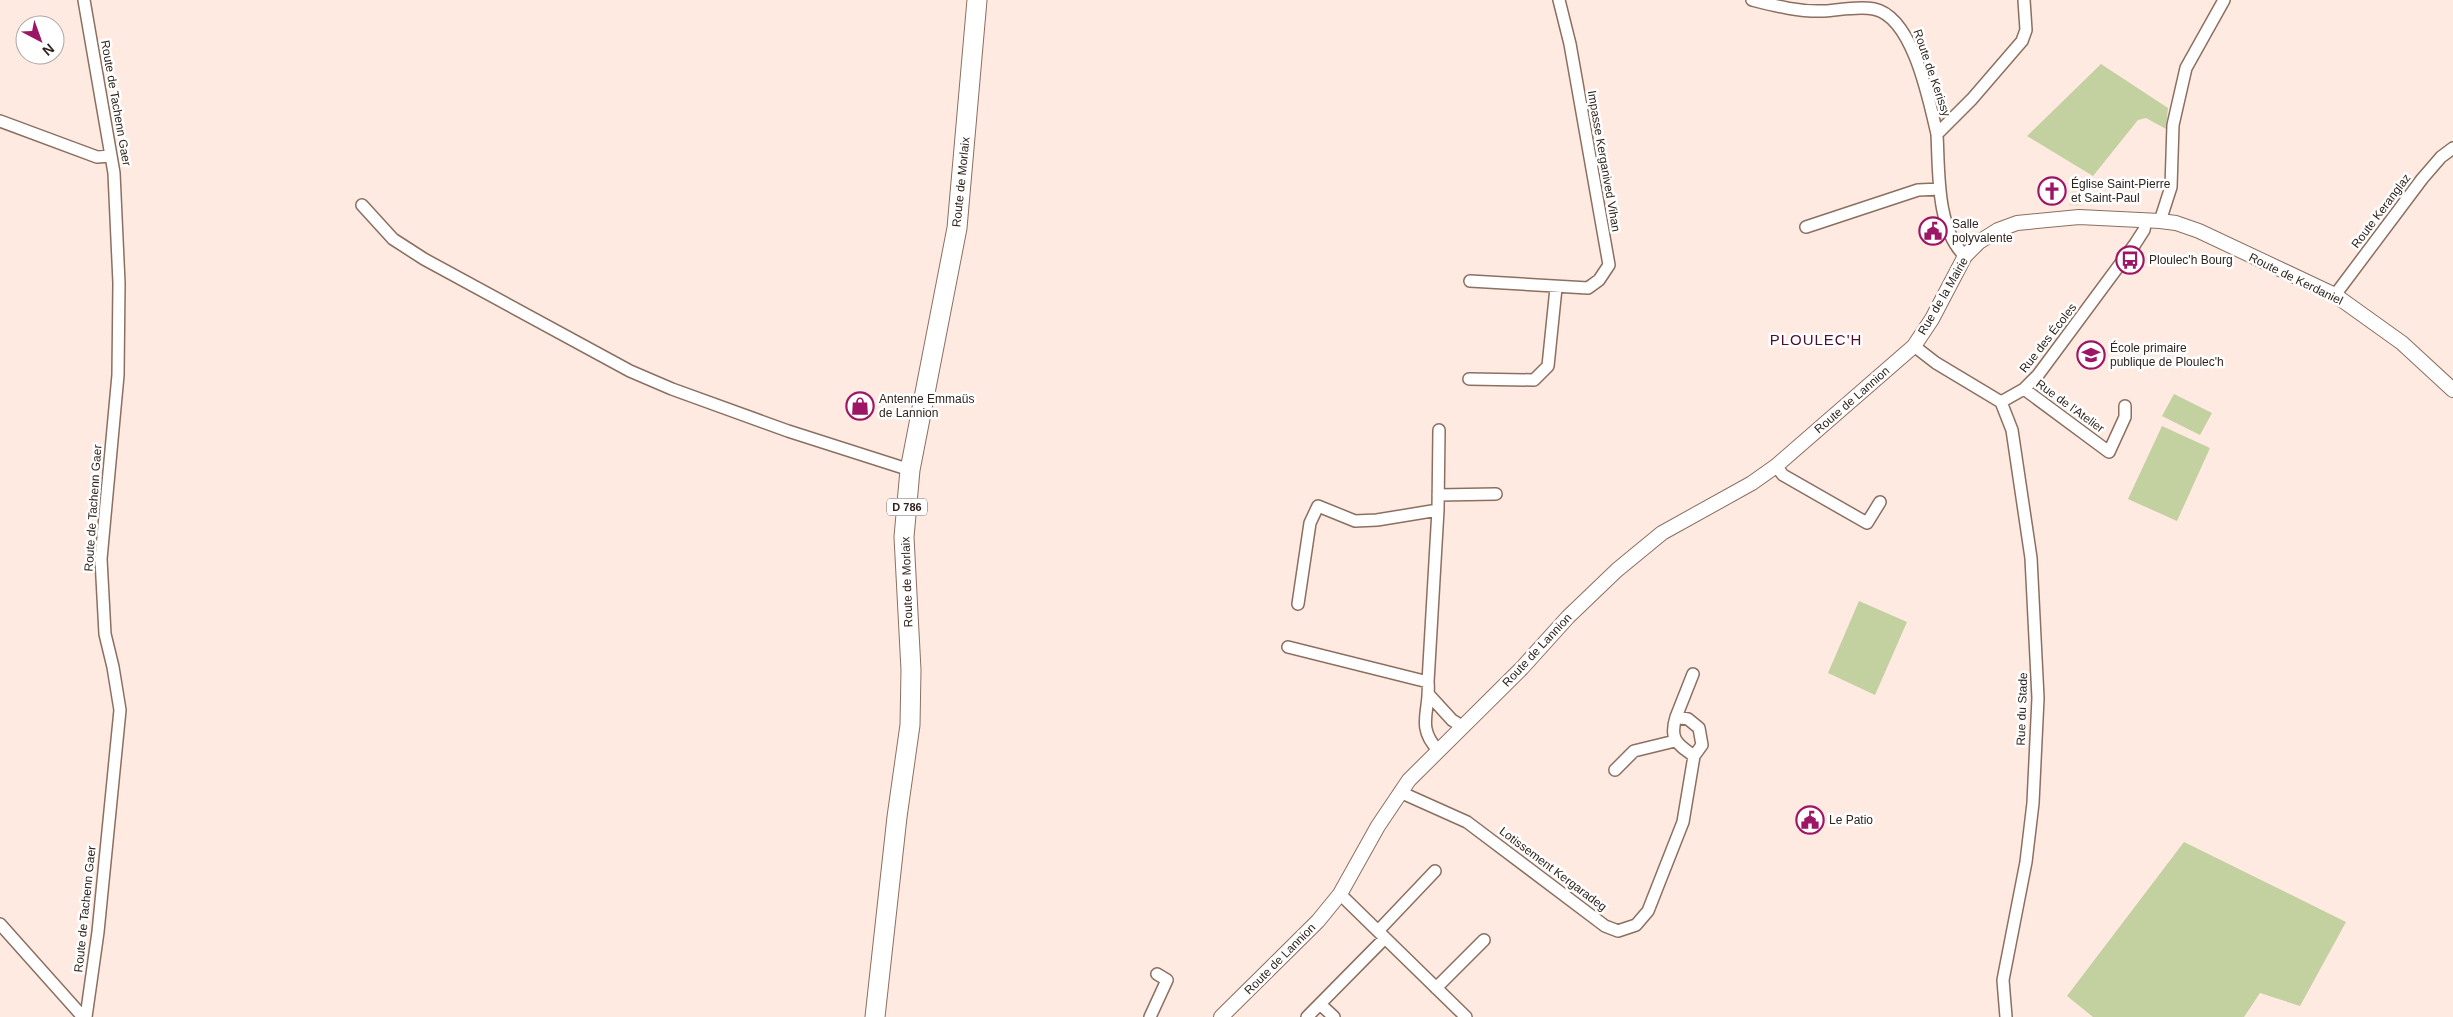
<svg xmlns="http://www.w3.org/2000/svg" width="2453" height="1017" font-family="Arial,sans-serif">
<rect width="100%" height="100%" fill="#feeae0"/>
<path fill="#f1e3cf" d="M 2073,185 L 2086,189 L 2082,206 L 2069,206 Z"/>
<path fill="#c3d0a0" d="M 2101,64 L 2168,108 L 2166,129 L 2146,118 L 2138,120 L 2093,176 L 2027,136 Z
M 2174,394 L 2212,413 L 2200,435 L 2162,416 Z
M 2162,426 L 2210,448 L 2177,521 L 2128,499 Z
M 1859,601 L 1907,622 L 1875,695 L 1828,673 Z
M 2184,842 L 2346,922 L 2300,1006 L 2260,993 L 2244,1017 L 2093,1017 L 2067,996 Z"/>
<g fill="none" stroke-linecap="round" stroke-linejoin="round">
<g stroke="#8c6f60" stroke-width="14">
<path id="minor" d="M 84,0 L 114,173 L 119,283 L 118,375 L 101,559 L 105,634 L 113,667 L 120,710 L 98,932 L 86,1017
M 1752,0 C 1776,6 1799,12 1824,11 C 1840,10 1858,6 1874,9 C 1913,17 1929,100 1937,134
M 0,121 L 97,157 L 111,156
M 362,205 L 393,239 L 424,259 L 630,371 L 672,389 L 788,431 L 910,470
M 2160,221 L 2171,187 L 2173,125 L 2186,68 L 2224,0
M 1806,227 L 1918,190 L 1940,189
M 1965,256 C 1936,229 1939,170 1937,134 L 1972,99 L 2022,41 L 2026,30 L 2024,0
M 1470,281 L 1588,288 L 1599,280 L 1609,265 L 1570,44 L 1559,0
M 2335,295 L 2422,179 L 2441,157 L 2453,148
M 1914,346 L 1936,363 L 2001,402
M 1469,379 L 1534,380 L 1548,366 L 1556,288
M 2024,389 L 2109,452 L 2125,417 L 2125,406
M 2001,402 L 2012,430 L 2031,558 L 2038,698 L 2033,803 L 2026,862 L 2003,980 L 2006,1017
M 2001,402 L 2024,389 L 2038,375 L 2135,244 L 2144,230 L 2146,220
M 1776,466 L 1783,475 L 1867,523 L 1880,502
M 1438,495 L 1496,494
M 1298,604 L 1310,523 L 1318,506 L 1355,521 L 1377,520 L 1438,510
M 1288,647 L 1428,682
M 1430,696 L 1452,720 L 1463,727
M 1676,717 L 1688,719 L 1699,728 L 1702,745 L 1694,756 C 1677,744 1669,739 1676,717 Z
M 1676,717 L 1693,674
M 1438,750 C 1415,726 1431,710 1428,682 L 1438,510 L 1439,430
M 1615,770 L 1634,751 L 1675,741
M 1400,792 L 1467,822 L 1605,926 L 1618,931 L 1636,925 L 1648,911 L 1683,822 L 1694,756
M 1340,894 L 1466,1017
M 0,924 L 83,1017
M 1378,931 L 1435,871
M 1436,988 L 1484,940
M 1320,1004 L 1334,1017
M 1150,1017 L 1167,980 L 1157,974
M 1307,1017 L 1385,938"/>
</g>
<g stroke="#8c6f60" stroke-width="16">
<path id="tertiary" d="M 1221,1017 L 1318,921 L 1340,894 L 1378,826 L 1409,780 L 1522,668 L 1568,617 L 1617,570 L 1662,533 L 1752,483 L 1776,466 L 1914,346 L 1932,319 L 1965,256 L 1979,242 L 1998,230 L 2017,223 L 2079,217 L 2160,221 L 2176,223 L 2199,231 L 2335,295 L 2402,343 L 2453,390"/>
</g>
<g stroke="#8c6f60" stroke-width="21">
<path id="primary" d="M 875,1017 L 897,817 L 910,725 L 911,670 L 904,537 L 910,470 L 957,228 L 977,0"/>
</g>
<use href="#minor" stroke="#fff" stroke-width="11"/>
<use href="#tertiary" stroke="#fff" stroke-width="14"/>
<use href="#primary" stroke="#fff" stroke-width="19"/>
</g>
<defs>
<g id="church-ring" transform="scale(1.4375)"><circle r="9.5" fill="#fff" stroke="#9d1565" stroke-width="1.5"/><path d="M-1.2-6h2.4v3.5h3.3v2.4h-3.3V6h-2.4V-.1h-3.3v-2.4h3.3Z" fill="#9d1565"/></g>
<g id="civic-ring" transform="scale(1.4375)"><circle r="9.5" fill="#fff" stroke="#9d1565" stroke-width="1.5"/><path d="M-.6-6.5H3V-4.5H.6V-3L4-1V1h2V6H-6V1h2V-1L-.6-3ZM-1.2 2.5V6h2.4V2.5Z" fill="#9d1565"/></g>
<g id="bus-ring" transform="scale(1.4375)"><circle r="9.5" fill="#fff" stroke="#9d1565" stroke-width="1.5"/><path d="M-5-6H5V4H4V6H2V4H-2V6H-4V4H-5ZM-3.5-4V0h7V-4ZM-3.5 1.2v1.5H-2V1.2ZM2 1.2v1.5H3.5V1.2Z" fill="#9d1565"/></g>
<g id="school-ring" transform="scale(1.4375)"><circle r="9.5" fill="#fff" stroke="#9d1565" stroke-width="1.5"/><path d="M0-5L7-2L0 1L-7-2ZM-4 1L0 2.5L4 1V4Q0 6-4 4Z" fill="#9d1565"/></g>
<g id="shop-ring" transform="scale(1.4375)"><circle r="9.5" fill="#fff" stroke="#9d1565" stroke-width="1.5"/><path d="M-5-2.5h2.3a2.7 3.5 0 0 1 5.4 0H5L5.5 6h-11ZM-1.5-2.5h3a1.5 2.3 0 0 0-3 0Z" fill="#9d1565"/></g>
</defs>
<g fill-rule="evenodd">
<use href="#church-ring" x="2052" y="191"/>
<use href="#civic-ring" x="1933" y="231"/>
<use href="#bus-ring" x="2130" y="260"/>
<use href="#school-ring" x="2091" y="355"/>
<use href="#shop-ring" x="860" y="406"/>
<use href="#civic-ring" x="1810" y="820"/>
</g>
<g text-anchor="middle" stroke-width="5" stroke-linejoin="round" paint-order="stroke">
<rect fill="#fff" stroke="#6e6662" stroke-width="1" x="887" y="498.5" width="40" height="17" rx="4"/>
<g font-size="11" font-weight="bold" fill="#30241e">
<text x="907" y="511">D 786</text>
</g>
<g font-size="12" fill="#30241e" stroke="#fff">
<text transform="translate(1932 73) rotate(71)" y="4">Route de Kerissy</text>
<text transform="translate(116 103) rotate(80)" y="4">Route de Tachenn Gaer</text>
<text transform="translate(1604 161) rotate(80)" y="4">Impasse Kerganived Vihan</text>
<text transform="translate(961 182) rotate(-84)" y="4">Route de Morlaix</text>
<text transform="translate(2381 211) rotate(-53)" y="4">Route Keranglaz</text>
<text transform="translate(2296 279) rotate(26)" y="4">Route de Kerdaniel</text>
<text transform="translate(1943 296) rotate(-60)" y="4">Rue de la Mairie</text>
<text transform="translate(2048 338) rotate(-52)" y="4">Rue des Écoles</text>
<text transform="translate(1852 400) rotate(-41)" y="4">Route de Lannion</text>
<text transform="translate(2070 406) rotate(36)" y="4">Rue de l'Atelier</text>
<text transform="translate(93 508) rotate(-86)" y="4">Route de Tachenn Gaer</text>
<text transform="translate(907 582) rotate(-92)" y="4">Route de Morlaix</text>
<text transform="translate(1537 650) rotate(-47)" y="4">Route de Lannion</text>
<text transform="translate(2022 709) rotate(-88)" y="4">Rue du Stade</text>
<text transform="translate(1553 869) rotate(37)" y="4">Lotissement Kergaradeg</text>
<text transform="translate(85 909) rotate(-84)" y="4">Route de Tachenn Gaer</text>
<text transform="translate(1280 959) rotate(-45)" y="4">Route de Lannion</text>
</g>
<g font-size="12" fill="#30241e" stroke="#fff" text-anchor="start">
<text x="2071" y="188">Église Saint-Pierre<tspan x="2071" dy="14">et Saint-Paul</tspan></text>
<text x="1952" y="228">Salle<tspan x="1952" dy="14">polyvalente</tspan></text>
<text x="2149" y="264">Ploulec'h Bourg</text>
<text x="2110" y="352">École primaire<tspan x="2110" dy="14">publique de Ploulec'h</tspan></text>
<text x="879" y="403">Antenne Emmaüs<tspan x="879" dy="14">de Lannion</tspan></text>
<text x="1829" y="824">Le Patio</text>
</g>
<g font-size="15" letter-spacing="1" fill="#4d0e30" stroke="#fff">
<text x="1816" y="345">PLOULEC'H</text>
</g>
</g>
<g transform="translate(40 40) rotate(139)"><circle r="24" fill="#ffffff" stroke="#aca7a5"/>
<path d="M0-4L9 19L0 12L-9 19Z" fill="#9d1565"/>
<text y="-8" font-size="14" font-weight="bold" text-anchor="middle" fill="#30241e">N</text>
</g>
</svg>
